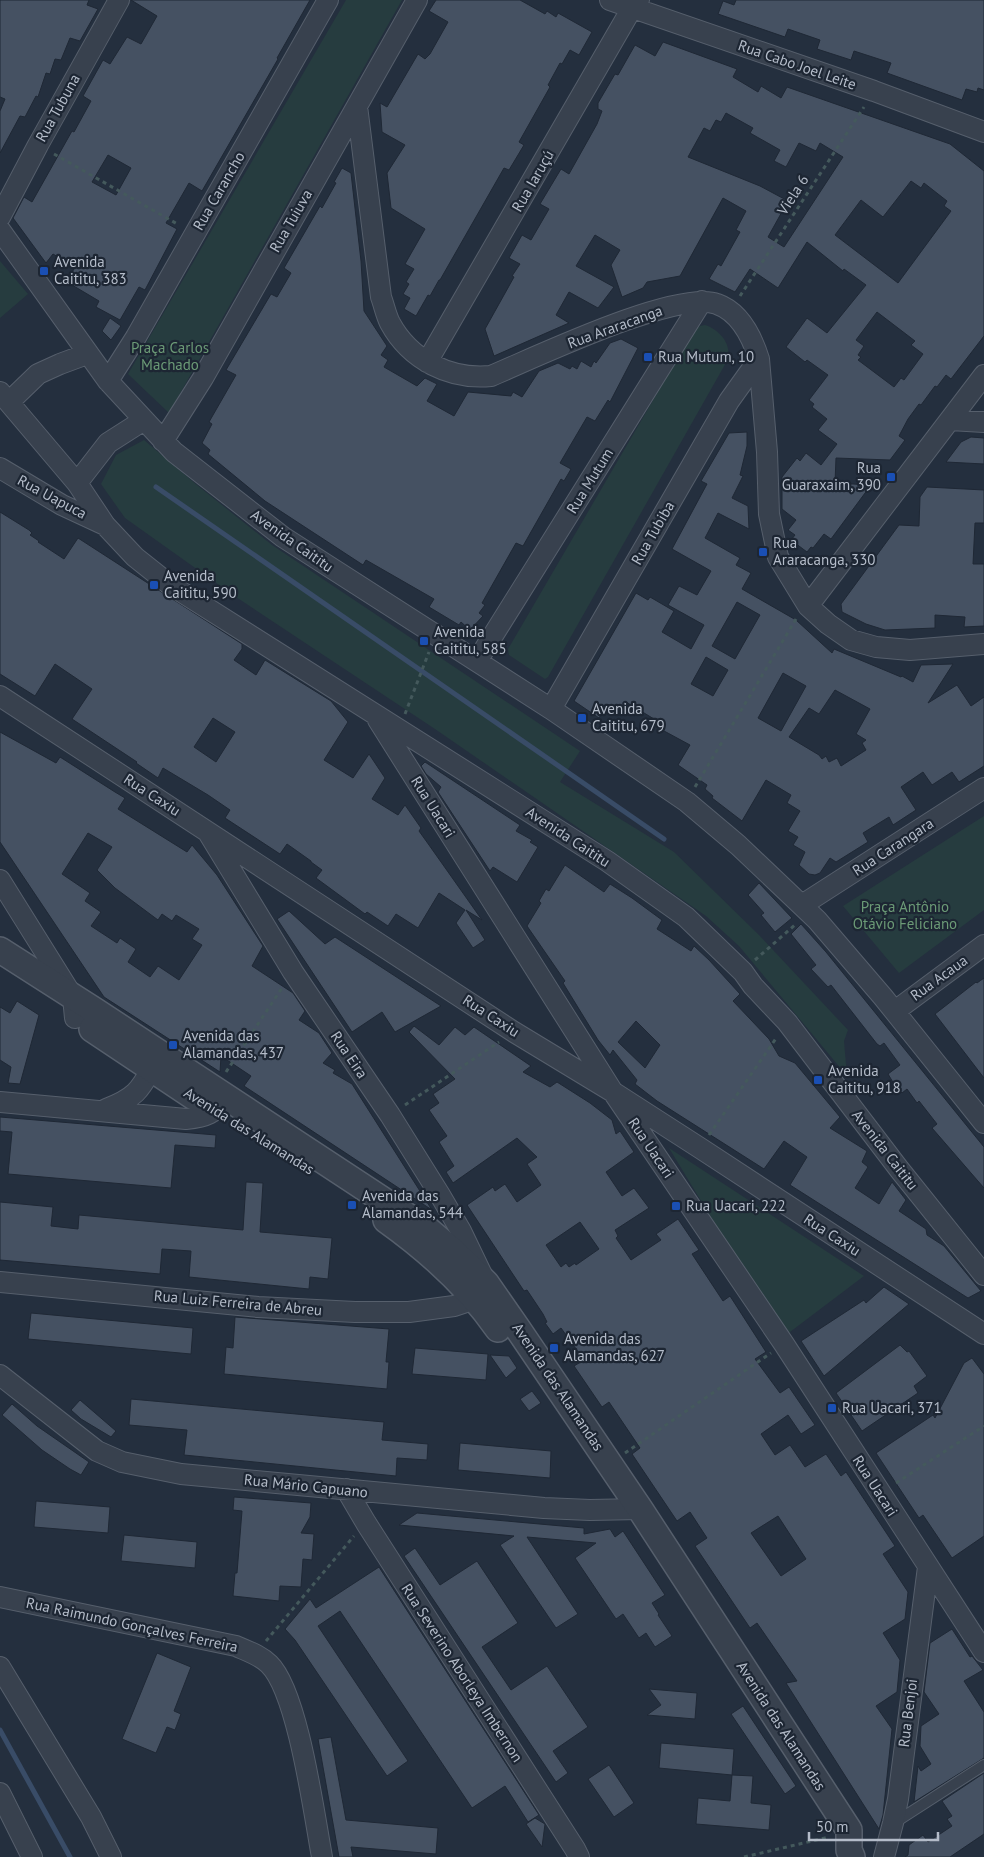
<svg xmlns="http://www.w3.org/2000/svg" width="984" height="1857" font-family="'PT Sans',sans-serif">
<rect width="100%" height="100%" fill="#242f3e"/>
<path fill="#263c3f" d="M 346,0 L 402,0 L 169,413 L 128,374 Z
M 0,261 L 28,294 L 0,318 Z
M 705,325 C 720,330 733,345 727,361 L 548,677 L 545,679 L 509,655 L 508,649 L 511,644 L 694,330 L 700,326 Z
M 144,440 L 197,485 L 272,545 L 580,751 L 560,782 L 674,852 L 759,935 L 848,1030 L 844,1041 L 847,1076 L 739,946 L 706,916 L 435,729 L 236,597 L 125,518 L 101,484 L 116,455 Z
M 984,816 L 984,910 L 899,973 L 843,906 Z
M 669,1148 L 864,1276 L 786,1335 L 709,1214 Z"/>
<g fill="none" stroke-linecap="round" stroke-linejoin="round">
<path stroke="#394c67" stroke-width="5" d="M 156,487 L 664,839
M 0,1730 L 70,1857"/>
</g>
<path fill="#455162" stroke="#1f2835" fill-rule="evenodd" d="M 0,0 L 89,0 L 87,5 L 98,9 L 80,41 L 70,38 L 61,60 L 55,59 L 50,74 L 46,73 L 38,97 L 36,96 L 25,117 L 20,116 L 0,153 L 0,111 L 5,99 L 0,97 Z
M 131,0 L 310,0 L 277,58 L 278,59 L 202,191 L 189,183 L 166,223 L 177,229 L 145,290 L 139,287 L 120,320 L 96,307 L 99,301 L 67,282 L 75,267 L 53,254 L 46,263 L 13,218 L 24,197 L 32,202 L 72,131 L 74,132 L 91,101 L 83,96 L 103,60 L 110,64 L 127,37 L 141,44 L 157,16 ZM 108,155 L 131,168 L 116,195 L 92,182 Z
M 436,0 L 520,0 L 545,14 L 547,11 L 556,17 L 558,13 L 592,32 L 579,55 L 570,50 L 562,64 L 560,63 L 548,85 L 550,87 L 519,142 L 524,145 L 509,170 L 504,168 L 440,280 L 439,280 L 430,296 L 428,295 L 416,316 L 404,309 L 410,298 L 403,294 L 409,284 L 406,282 L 414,269 L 405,264 L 425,229 L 391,208 L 387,173 L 405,145 L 382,132 L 380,103 L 387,107 L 418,54 L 425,59 L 430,54 L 448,22 L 429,11 Z
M 736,0 L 984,0 L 984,90 L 978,88 L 977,92 L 966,89 L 962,100 L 887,73 L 891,63 L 854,51 L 851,60 L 817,49 L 820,40 L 788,29 L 785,37 L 718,14 L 723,1 L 734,5 Z
M 663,42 L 737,69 L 733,77 L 758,92 L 761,86 L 781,98 L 787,87 L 950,144 L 984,171 L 984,336 L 951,379 L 946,375 L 937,387 L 935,386 L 921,405 L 919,404 L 908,419 L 899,436 L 905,440 L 890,460 L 836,458 L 835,483 L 871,485 L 831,539 L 824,534 L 813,548 L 811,547 L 807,552 L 791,540 L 795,535 L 788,530 L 796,520 L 782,509 L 782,477 L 797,458 L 800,461 L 806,453 L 821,465 L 837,444 L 818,430 L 827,419 L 812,407 L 814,404 L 809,400 L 828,375 L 807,360 L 805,362 L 786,347 L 807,318 L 827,333 L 866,285 L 844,269 L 843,271 L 807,242 L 778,288 L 750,269 L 735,292 L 709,279 L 718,264 L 721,266 L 740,232 L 736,230 L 746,211 L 723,198 L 680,276 L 647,282 L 643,288 L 622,297 L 611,265 L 620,250 L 595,235 L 576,266 L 614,287 L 598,308 L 569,292 L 556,315 L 569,323 L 494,356 L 485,329 L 514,277 L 512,276 L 520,264 L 509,258 L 522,235 L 531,240 L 549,209 L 540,204 L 561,169 L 569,174 L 597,124 L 602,111 L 598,109 L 598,103 L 615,74 L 618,75 L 635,45 L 655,56 ZM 726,113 L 753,128 L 750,133 L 780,150 L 774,161 L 786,167 L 799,143 L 816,151 L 820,143 L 843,157 L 784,247 L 768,237 L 788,201 L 760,186 L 688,157 L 704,128 L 710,131 L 716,120 L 721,122 ZM 911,181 L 921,188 L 924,183 L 947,201 L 944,206 L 951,211 L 898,283 L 835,235 L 861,200 L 883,217 ZM 877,312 L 915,341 L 911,345 L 923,354 L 904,380 L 901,378 L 894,387 L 858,360 L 861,357 L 858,355 L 864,346 L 856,340 Z
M 342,168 L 351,173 L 361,261 L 364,311 L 387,346 L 381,355 L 388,360 L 384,367 L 417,386 L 425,378 L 437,384 L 427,401 L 454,416 L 468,392 L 511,396 L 513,392 L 522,397 L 539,371 L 558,363 L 570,369 L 572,366 L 577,369 L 581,361 L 591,367 L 594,361 L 596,363 L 610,343 L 621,339 L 638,348 L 610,402 L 608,400 L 595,421 L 587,417 L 560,463 L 571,469 L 564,481 L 561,479 L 523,546 L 516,543 L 482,603 L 485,605 L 479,613 L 483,616 L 470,630 L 461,622 L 459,625 L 429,607 L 434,599 L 366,560 L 363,565 L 265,501 L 208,454 L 210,450 L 202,443 L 212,424 L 209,422 L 236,375 L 226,370 L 271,294 L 277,297 L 291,273 L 284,268 L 320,206 L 322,208 L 336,183 L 334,182 Z
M 110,318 L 121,326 L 111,340 L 102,331 Z
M 747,432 L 747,446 L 740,475 L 743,476 L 732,498 L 748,506 L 749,529 L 718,513 L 705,538 L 740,558 L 736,565 L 751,573 L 742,589 L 796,620 L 832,653 L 834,649 L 901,677 L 902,676 L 913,682 L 921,665 L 953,664 L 928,703 L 957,685 L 971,706 L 984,697 L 984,766 L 959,782 L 952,772 L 932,785 L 923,772 L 901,787 L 916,810 L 893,825 L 889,817 L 863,833 L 868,842 L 836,862 L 830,858 L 820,873 L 815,875 L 809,874 L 799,865 L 805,852 L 793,845 L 798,837 L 788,831 L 800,811 L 787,803 L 791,795 L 766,780 L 742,821 L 712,798 L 713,796 L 705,789 L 707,785 L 678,765 L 690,745 L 653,725 L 655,721 L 654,719 L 626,702 L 618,716 L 605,708 L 599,718 L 574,701 L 636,593 L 648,600 L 650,597 L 674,611 L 662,632 L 691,649 L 704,625 L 668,605 L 679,586 L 697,595 L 711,571 L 672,549 L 707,484 L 701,481 L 729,433 ZM 737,602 L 760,615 L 735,659 L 712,646 ZM 706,657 L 728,670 L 713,696 L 691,684 ZM 783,673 L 806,686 L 781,731 L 758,718 ZM 835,690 L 870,709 L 856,734 L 866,740 L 862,743 L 866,750 L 841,766 L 837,758 L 829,762 L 826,756 L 822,759 L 819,755 L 789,737 L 809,708 L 819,714 Z
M 971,437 L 984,438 L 984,464 L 946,462 L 961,442 Z
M 927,487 L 984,490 L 984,523 L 975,523 L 973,564 L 984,564 L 984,626 L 964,627 L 965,617 L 935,615 L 935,628 L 885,630 L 866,624 L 842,612 L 841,604 L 899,525 L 919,526 L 920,497 Z
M 0,512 L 29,530 L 32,533 L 30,535 L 39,541 L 38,542 L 64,559 L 78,538 L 242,644 L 242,649 L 234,660 L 256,675 L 265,660 L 331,701 L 348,722 L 324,760 L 353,778 L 369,754 L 385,778 L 372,799 L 398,815 L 405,805 L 421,828 L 419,831 L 429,845 L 482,920 L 466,910 L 485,940 L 473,948 L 456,923 L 465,910 L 439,893 L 418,928 L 396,914 L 388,926 L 367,912 L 365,914 L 316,878 L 322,870 L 311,862 L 311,861 L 287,844 L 280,854 L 225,818 L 230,810 L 208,795 L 163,768 L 158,778 L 136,763 L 137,762 L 72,719 L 92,689 L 55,664 L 35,696 L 0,674 ZM 213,718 L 235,732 L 216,762 L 194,747 Z
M 0,732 L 56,763 L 60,757 L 115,792 L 125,798 L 118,809 L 187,852 L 192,845 L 217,875 L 263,946 L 252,966 L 293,993 L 305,1011 L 299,1020 L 319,1033 L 332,1053 L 323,1063 L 335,1070 L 333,1073 L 352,1084 L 432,1210 L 244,1086 L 251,1076 L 221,1056 L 220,1072 L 104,997 L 0,842 ZM 88,833 L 112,847 L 97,870 L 115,888 L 158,920 L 162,914 L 172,921 L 176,915 L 199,929 L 192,939 L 202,945 L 179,980 L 158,966 L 150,977 L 128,962 L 136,949 L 120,938 L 117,943 L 91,926 L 101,912 L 85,901 L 90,893 L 62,874 Z
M 425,762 L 520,825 L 516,831 L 532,840 L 530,842 L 538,847 L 517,882 L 493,867 L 490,871 L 438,792 L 441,787 L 426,774 L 421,766 Z
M 565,865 L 604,892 L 610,884 L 632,898 L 662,920 L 657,929 L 691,951 L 694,946 L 709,960 L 740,994 L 733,1001 L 769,1039 L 779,1056 L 795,1063 L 840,1117 L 830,1128 L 867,1151 L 862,1162 L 868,1167 L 855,1188 L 879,1204 L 892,1182 L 906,1200 L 899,1211 L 926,1229 L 927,1235 L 944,1246 L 981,1291 L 968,1298 L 790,1185 L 807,1157 L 784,1141 L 764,1169 L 657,1101 L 635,1084 L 637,1080 L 613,1050 L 610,1055 L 598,1040 L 563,983 L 565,981 L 527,926 L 541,903 L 539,901 L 546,889 L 549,891 ZM 636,1021 L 660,1045 L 645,1068 L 618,1042 Z
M 759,883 L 792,918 L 775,932 L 761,915 L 764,913 L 748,895 Z
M 289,911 L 325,944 L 335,937 L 441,1006 L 395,1032 L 382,1012 L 352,1032 L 277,919 Z
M 801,924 L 826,952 L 984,1147 L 984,1188 L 932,1128 L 937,1124 L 919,1101 L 917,1103 L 907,1089 L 902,1093 L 894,1084 L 888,1074 L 900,1065 L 884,1043 L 880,1046 L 877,1044 L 831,985 L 828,987 L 811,969 L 816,965 L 791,934 Z
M 984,978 L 984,1078 L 935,1014 L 976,982 L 977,983 Z
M 17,1001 L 39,1015 L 20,1084 L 8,1083 L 11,1067 L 0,1060 L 0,1007 L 10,1013 Z
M 414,1026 L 439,1045 L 455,1027 L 465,1035 L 474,1027 L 531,1066 L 523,1072 L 550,1087 L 557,1082 L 590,1103 L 612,1120 L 616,1134 L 620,1131 L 634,1152 L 606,1172 L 622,1196 L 634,1188 L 649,1208 L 615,1230 L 618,1236 L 616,1238 L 631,1260 L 661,1240 L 656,1234 L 678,1219 L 699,1250 L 692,1254 L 723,1301 L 730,1296 L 766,1352 L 755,1359 L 780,1393 L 789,1387 L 815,1425 L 801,1434 L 788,1415 L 761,1434 L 775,1455 L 790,1445 L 805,1467 L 826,1454 L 841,1476 L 846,1472 L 895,1546 L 883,1554 L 908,1592 L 905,1619 L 883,1633 L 900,1660 L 897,1692 L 876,1706 L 892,1729 L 883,1815 L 879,1829 L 786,1683 L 797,1681 L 757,1623 L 750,1628 L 695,1546 L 707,1538 L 690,1512 L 677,1521 L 632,1454 L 640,1448 L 609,1402 L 602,1407 L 574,1366 L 584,1360 L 561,1328 L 553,1334 L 545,1323 L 547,1322 L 543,1314 L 527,1290 L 524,1291 L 467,1205 L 493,1187 L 495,1191 L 505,1184 L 517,1202 L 541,1185 L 527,1164 L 537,1157 L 517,1138 L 453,1183 L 446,1172 L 454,1166 L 439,1142 L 447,1136 L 429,1110 L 439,1103 L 433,1094 L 455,1079 L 409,1032 ZM 580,1222 L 599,1249 L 576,1265 L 575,1263 L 569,1267 L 566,1263 L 561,1267 L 546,1245 ZM 778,1516 L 806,1559 L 781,1576 L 751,1533 Z
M 0,1117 L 216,1135 L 215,1148 L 175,1145 L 171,1188 L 8,1174 L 12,1132 L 0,1131 Z
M 246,1182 L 263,1183 L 260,1232 L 332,1238 L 328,1279 L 310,1277 L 309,1289 L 189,1277 L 191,1251 L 162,1249 L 160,1274 L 0,1260 L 0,1202 L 53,1207 L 51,1226 L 78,1229 L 79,1215 L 243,1230 Z
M 884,1287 L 909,1304 L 824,1376 L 801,1341 L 864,1300 L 866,1303 Z
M 31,1313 L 193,1328 L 191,1354 L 28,1339 Z
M 235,1317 L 389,1329 L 386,1362 L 389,1362 L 387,1389 L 224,1374 L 226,1347 L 233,1348 Z
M 900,1345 L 907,1352 L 909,1351 L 927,1376 L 914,1386 L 918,1393 L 862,1431 L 836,1393 Z
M 415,1348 L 488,1354 L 486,1380 L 412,1374 Z
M 490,1355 L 509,1356 L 517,1368 L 506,1378 Z
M 972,1358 L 984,1374 L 984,1536 L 952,1558 L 923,1515 L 919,1518 L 876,1453 L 933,1415 L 935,1418 L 964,1363 Z
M 532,1391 L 541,1403 L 529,1411 L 520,1399 Z
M 131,1399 L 384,1422 L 382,1440 L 428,1444 L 427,1460 L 397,1458 L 396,1476 L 184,1455 L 187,1430 L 129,1425 Z
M 80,1400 L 116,1431 L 111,1437 L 81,1419 L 71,1410 Z
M 12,1404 L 37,1426 L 89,1462 L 81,1475 L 70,1469 L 42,1450 L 2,1415 Z
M 460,1443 L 551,1451 L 550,1478 L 458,1470 Z
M 234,1497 L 311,1503 L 310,1517 L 301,1533 L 314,1534 L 312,1560 L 303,1559 L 301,1587 L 280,1586 L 279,1601 L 233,1596 L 235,1573 L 237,1573 L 242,1511 L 233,1510 Z
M 36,1501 L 110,1507 L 108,1533 L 34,1527 Z
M 417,1513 L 584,1528 L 584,1534 L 610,1529 L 615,1537 L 623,1531 L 665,1595 L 652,1603 L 659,1614 L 658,1615 L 672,1636 L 655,1647 L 646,1633 L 639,1638 L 623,1614 L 616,1619 L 575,1558 L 596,1543 L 527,1537 L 578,1614 L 556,1628 L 500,1545 L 514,1536 L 399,1525 Z
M 124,1535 L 197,1542 L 195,1568 L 121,1561 Z
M 415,1548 L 440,1585 L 477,1561 L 518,1623 L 482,1647 L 511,1690 L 547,1666 L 588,1727 L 553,1751 L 568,1773 L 556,1782 L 404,1556 Z
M 379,1567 L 539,1815 L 528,1822 L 505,1786 L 472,1808 L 340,1611 L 318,1626 L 408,1761 L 387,1776 L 295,1640 L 285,1629 L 310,1599 L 316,1608 Z
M 952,1629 L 970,1657 L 972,1656 L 983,1670 L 964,1681 L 984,1712 L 984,1758 L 914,1802 L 918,1766 L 921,1771 L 931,1764 L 920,1746 L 921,1726 L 939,1714 L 924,1692 L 930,1643 Z
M 157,1653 L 191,1667 L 174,1711 L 181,1714 L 175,1730 L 167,1727 L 156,1753 L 122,1739 Z
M 649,1689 L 697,1693 L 695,1719 L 647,1715 L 661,1705 Z
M 743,1706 L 796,1786 L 785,1794 L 731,1714 Z
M 331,1737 L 346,1820 L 438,1828 L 436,1854 L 351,1847 L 353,1857 L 339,1857 L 318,1739 Z
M 661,1743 L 734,1749 L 732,1775 L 659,1768 Z
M 609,1765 L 634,1803 L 614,1817 L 588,1779 Z
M 984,1773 L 984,1834 L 950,1857 L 905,1857 L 908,1855 L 909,1845 L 923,1835 L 928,1842 L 952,1826 L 947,1819 L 952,1816 L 942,1801 Z
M 732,1775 L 753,1776 L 751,1803 L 771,1805 L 769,1830 L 696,1824 L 698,1798 L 730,1801 Z
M 535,1818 L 545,1824 L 542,1847 L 526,1824 Z"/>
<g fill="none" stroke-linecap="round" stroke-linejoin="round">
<g stroke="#565f6c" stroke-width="12">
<path id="service" d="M 894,1823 L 984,1765"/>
</g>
<g stroke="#565f6c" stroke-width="22">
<path id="minor" d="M 610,0 L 874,91 L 984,132
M 357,106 L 381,297 C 384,305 386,315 390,323 C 410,360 450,380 491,376 C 534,358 678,289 717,304 C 740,312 752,337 759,359 L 767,452 L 769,514 L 778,557 L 808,606 L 828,624 L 851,640 L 876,647 L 910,650 L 984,644
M 0,217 L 38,145 L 119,0
M 0,230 L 108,381 L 174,452 L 283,537 L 551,709 L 687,802 L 738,845 L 817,920 L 883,997 L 984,1123
M 427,362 L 632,8 L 639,0
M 108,381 L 136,337 L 328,0
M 0,392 L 77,483 L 105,525 L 135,557 L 169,584 L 607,861 L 686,917 L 743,972 L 753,986 L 787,1022 L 899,1169 L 984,1275
M 9,402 L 38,374 L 60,364 L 87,354
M 950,420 L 984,422
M 163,441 L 203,378 L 417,0
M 0,468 L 62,505 L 105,525
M 77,483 L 108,443 L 144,420
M 808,606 L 984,375
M 477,661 L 702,301
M 0,696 L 514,1032 L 613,1092 L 700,1148 L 984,1334
M 551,709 L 729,401 L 759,359
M 378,720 L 613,1092 L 784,1344 L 984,1652
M 0,880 L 73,997 L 75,1018
M 802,905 L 984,788
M 895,1011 L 984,945
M 0,1102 L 186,1119 C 207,1117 213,1114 226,1098
M 106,1109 C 141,1096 141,1086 159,1056
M 0,1282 L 258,1307 L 355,1312 L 409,1312 L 454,1306 L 475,1299 L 486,1283 L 461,1231 L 440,1195 L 390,1115 L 293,972 L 209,834
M 0,1375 L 97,1451 L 122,1462 L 181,1474 L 544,1508 L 590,1510 L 640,1509
M 346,1489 L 366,1523 L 575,1849 L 579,1857
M 0,1597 L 236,1646 C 247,1651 260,1655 269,1664 C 298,1692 314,1814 322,1857
M 0,1667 L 91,1817 L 111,1857
M 0,1793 L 32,1857
M 884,1857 L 893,1823 L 898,1799 L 928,1567"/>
</g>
<g stroke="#565f6c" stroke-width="28">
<path id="tertiary" d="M 0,950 L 94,1010 L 427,1229 L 453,1251 L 486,1283 L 518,1329 L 640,1509 L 849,1830 L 849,1850 L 852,1857
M 92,1029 L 194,1097
M 386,1220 C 428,1250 468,1286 498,1329"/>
</g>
<path stroke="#44595c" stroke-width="3" stroke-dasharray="4 4" stroke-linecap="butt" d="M 54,154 L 179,225
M 740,296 L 864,107
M 405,714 L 429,652
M 695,787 L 796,619
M 755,960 L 796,924
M 226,1072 L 282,988
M 405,1105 L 499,1042
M 709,1135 L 777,1037
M 625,1453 L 771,1353
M 896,1483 L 984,1426
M 266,1641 L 354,1536
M 744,1857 L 829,1837"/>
<use href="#service" stroke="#38414e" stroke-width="10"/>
<use href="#minor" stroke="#38414e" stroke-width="20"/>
<use href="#tertiary" stroke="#38414e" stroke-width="25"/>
</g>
<g fill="#1a4fb4" stroke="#1d2633" stroke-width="2">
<rect x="39" y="266" width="10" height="10" rx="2.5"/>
<rect x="643" y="352" width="10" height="10" rx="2.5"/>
<rect x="886" y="472" width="10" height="10" rx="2.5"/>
<rect x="758" y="547" width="10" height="10" rx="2.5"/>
<rect x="149" y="580" width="10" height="10" rx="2.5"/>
<rect x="419" y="636" width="10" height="10" rx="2.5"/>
<rect x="577" y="713" width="10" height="10" rx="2.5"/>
<rect x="168" y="1040" width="10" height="10" rx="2.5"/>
<rect x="813" y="1075" width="10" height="10" rx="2.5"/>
<rect x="347" y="1200" width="10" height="10" rx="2.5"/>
<rect x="671" y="1201" width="10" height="10" rx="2.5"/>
<rect x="549" y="1343" width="10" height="10" rx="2.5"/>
<rect x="827" y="1403" width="10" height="10" rx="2.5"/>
</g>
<g text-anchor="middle" stroke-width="4.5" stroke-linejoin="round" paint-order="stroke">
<g font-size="15" fill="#b4bcc9" stroke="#1d2633">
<text transform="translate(797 65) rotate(19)" y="5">Rua Cabo Joel Leite</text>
<text transform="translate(58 108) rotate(-61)" y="5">Rua Tubuna</text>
<text transform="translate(533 181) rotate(-60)" y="5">Rua Iaruçú</text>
<text transform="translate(219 191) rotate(-60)" y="5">Rua Carancho</text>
<text transform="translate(793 195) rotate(-57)" y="5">Viela 6</text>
<text transform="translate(291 221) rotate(-60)" y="5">Rua Tuiuva</text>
<text transform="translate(615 327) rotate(-20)" y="5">Rua Araracanga</text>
<text transform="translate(590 481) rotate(-58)" y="5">Rua Mutum</text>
<text transform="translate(52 497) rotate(28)" y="5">Rua Uapuca</text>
<text transform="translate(653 533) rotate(-60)" y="5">Rua Tubiba</text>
<text transform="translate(292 541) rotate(35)" y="5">Avenida Caititu</text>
<text transform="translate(152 795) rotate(33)" y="5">Rua Caxiu</text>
<text transform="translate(433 807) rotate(58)" y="5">Rua Uacari</text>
<text transform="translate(568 837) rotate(33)" y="5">Avenida Caititu</text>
<text transform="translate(893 847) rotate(-33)" y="5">Rua Carangara</text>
<text transform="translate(939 978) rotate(-36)" y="5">Rua Acaua</text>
<text transform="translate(491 1016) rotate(33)" y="5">Rua Caxiu</text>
<text transform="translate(349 1055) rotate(56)" y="5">Rua Eira</text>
<text transform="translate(249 1131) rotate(32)" y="5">Avenida das Alamandas</text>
<text transform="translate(651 1148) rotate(56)" y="5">Rua Uacari</text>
<text transform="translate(885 1150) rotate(52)" y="5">Avenida Caititu</text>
<text transform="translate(832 1235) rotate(33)" y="5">Rua Caxiu</text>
<text transform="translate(238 1303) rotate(5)" y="5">Rua Luiz Ferreira de Abreu</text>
<text transform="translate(558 1387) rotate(56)" y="5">Avenida das Alamandas</text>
<text transform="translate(306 1486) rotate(6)" y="5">Rua Mário Capuano</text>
<text transform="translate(875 1486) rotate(57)" y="5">Rua Uacari</text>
<text transform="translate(132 1625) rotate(12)" y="5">Rua Raimundo Gonçalves Ferreira</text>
<text transform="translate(462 1673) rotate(57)" y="5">Rua Severino Aborleya Imbernon</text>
<text transform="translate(908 1713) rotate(-83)" y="5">Rua Benjoi</text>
<text transform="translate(781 1726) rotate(57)" y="5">Avenida das Alamandas</text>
</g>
<g font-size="15" fill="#b4bcc9" stroke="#1d2633" text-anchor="start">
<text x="54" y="267">Avenida<tspan x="54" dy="17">Caititu, 383</tspan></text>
<text x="658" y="362">Rua Mutum, 10</text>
<text x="881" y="473" text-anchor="end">Rua<tspan x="881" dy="17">Guaraxaim, 390</tspan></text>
<text x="773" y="548">Rua<tspan x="773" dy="17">Araracanga, 330</tspan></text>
<text x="164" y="581">Avenida<tspan x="164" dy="17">Caititu, 590</tspan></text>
<text x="434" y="637">Avenida<tspan x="434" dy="17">Caititu, 585</tspan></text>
<text x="592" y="714">Avenida<tspan x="592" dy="17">Caititu, 679</tspan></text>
<text x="183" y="1041">Avenida das<tspan x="183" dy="17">Alamandas, 437</tspan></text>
<text x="828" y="1076">Avenida<tspan x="828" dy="17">Caititu, 918</tspan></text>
<text x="362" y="1201">Avenida das<tspan x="362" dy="17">Alamandas, 544</tspan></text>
<text x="686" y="1211">Rua Uacari, 222</text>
<text x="564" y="1344">Avenida das<tspan x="564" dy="17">Alamandas, 627</tspan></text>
<text x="842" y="1413">Rua Uacari, 371</text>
</g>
<g font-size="15" fill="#6b9a76" stroke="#1d2633">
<text x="170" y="353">Praça Carlos<tspan x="170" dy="17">Machado</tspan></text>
<text x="905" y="912">Praça Antônio<tspan x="905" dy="17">Otávio Feliciano</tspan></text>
</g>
</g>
<path d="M809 1832v8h129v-8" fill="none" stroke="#b4bcc9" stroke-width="2.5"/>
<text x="816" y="1832" font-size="15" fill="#b4bcc9" stroke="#1d2633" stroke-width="4" paint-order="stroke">50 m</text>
</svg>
